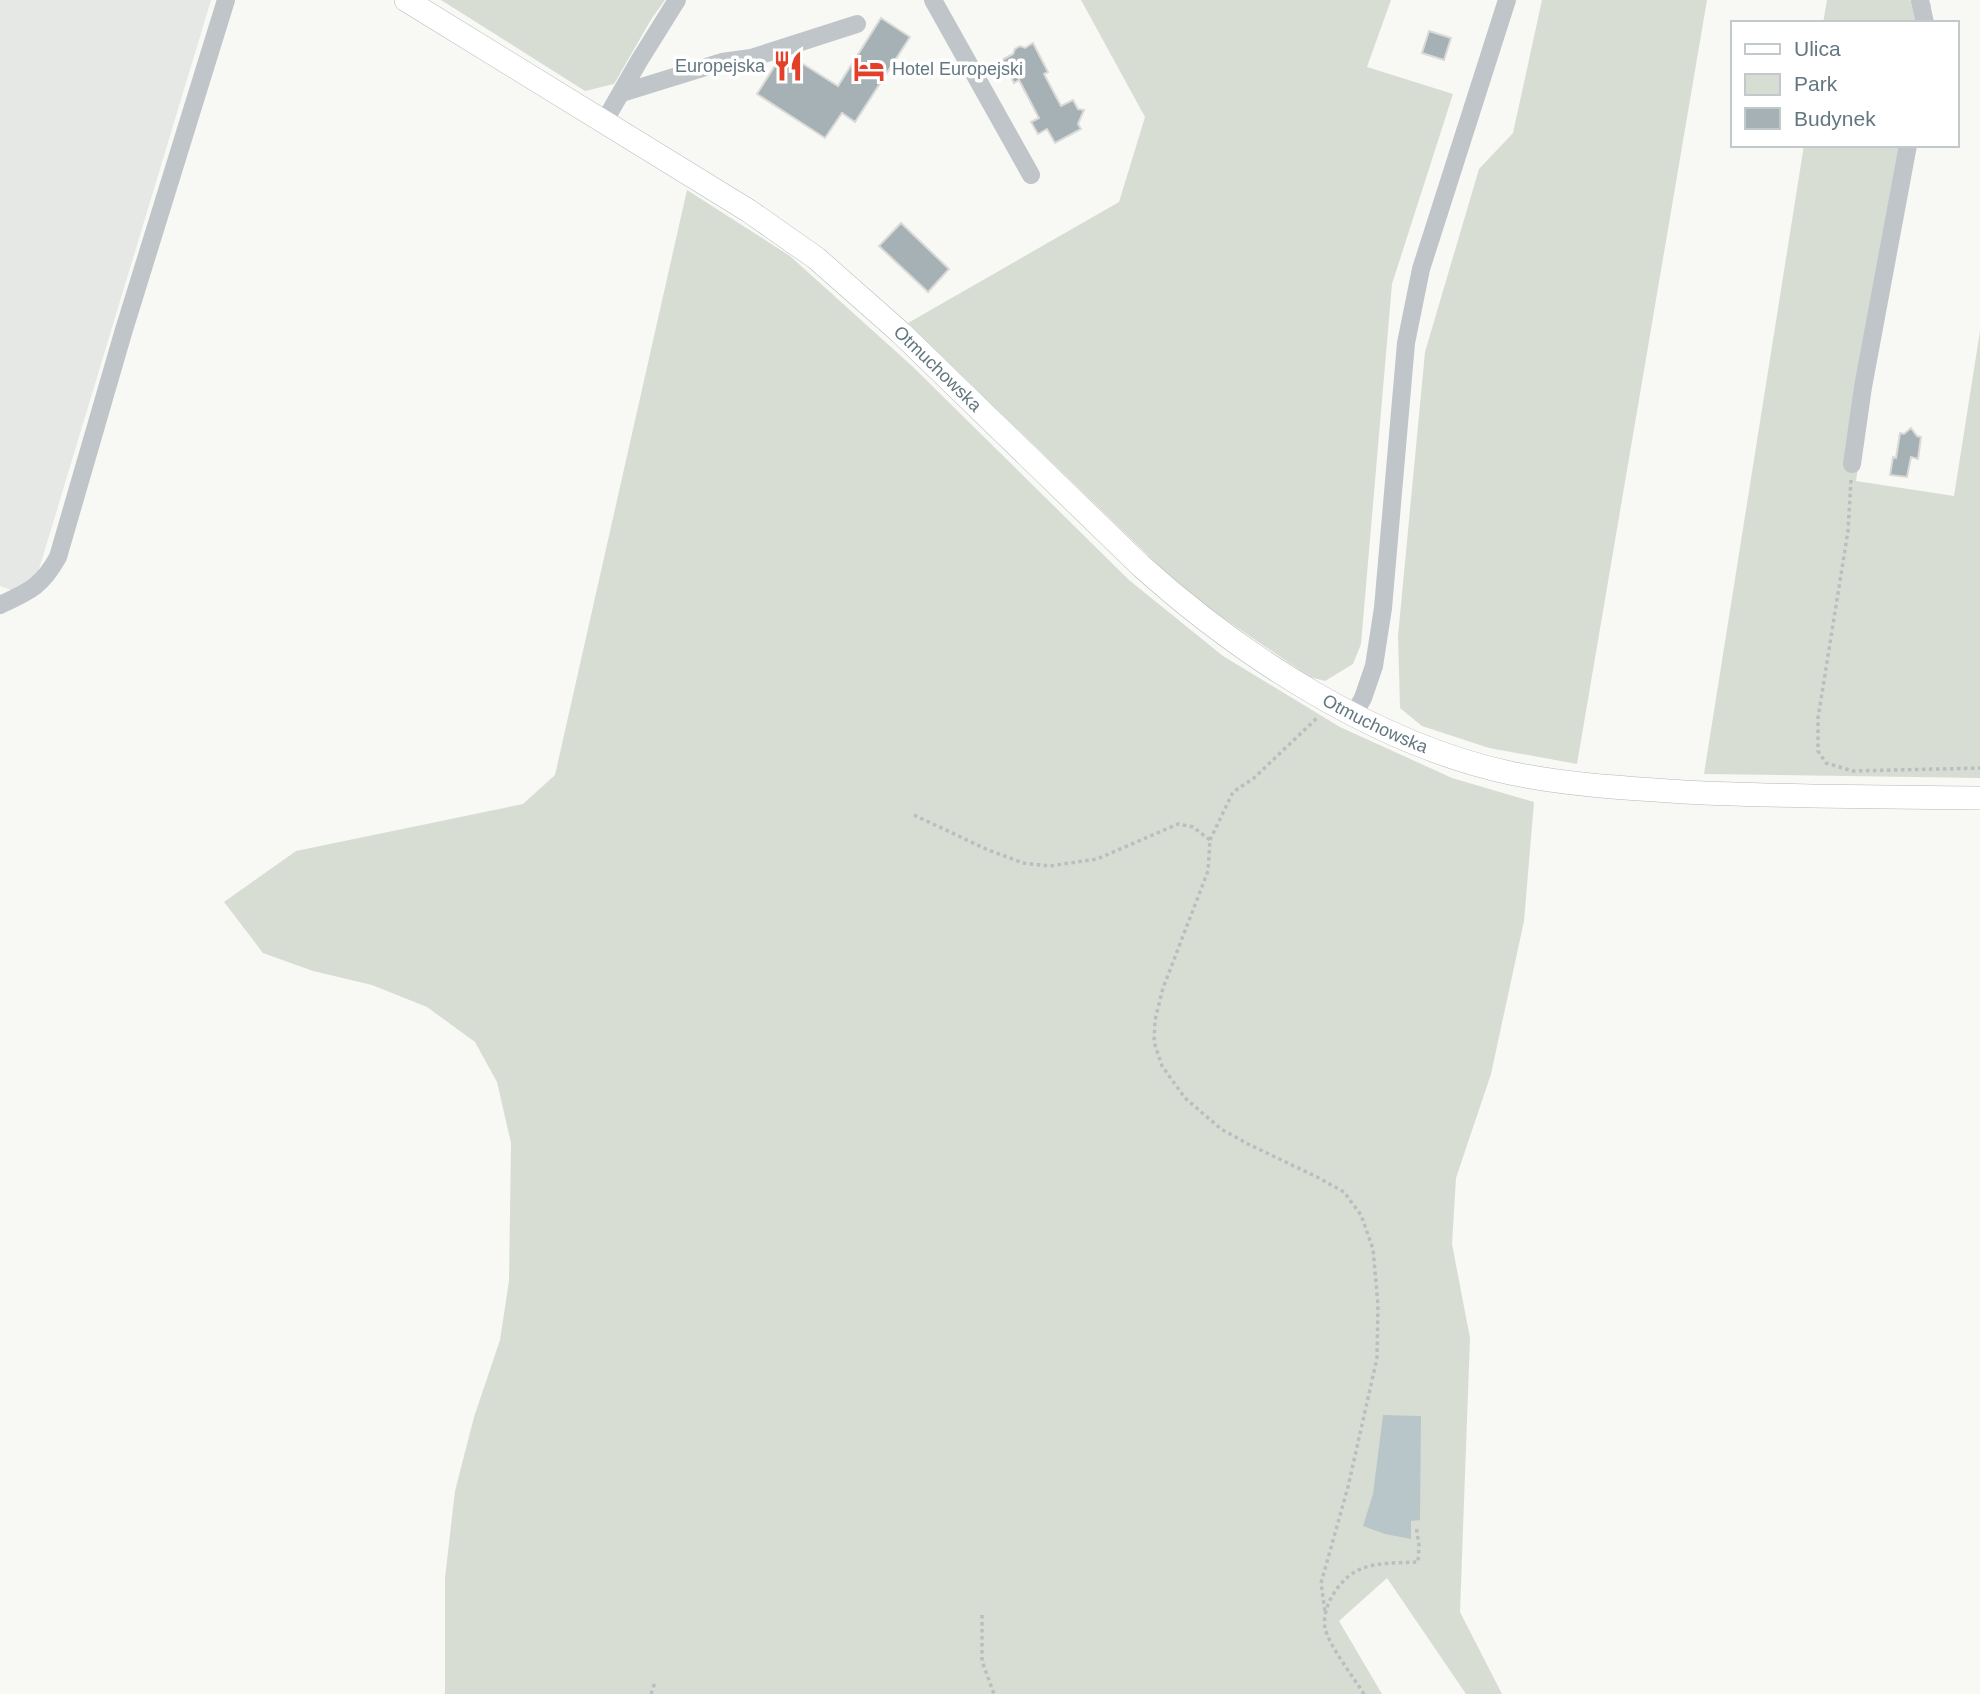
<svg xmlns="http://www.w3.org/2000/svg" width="1980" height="1694" font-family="Helvetica,sans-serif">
<rect width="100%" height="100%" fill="#f8f8f5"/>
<path fill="#e6e8e6" d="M 0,0 L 211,0 L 36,579 L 14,591 L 0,586 Z"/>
<path fill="#d8ddd4" d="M 441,0 L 665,0 L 652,18 L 614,84 L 585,91 Z
M 1081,0 L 1391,0 L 1367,67 L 1453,94 L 1392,284 L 1361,644 L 1353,664 L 1325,681 L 1310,677 L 1188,594 L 908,323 L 1119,202 L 1145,117 Z
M 1542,0 L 1707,0 L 1577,764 L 1489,748 L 1422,726 L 1400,708 L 1398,636 L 1425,352 L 1479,169 L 1513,133 Z
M 1827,0 L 1908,0 L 1931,4 L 1928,23 L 1823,23 Z
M 1804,145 L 1909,145 L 1856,481 L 1954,496 L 1980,331 L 1980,778 L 1704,774 Z
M 687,190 L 790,256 L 912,366 L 1129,580 L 1223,656 L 1340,727 L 1452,778 L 1534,802 L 1524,921 L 1491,1074 L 1456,1178 L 1452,1244 L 1470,1338 L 1460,1612 L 1502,1694 L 1466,1694 L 1387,1578 L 1339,1621 L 1382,1694 L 445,1694 L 445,1578 L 455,1491 L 474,1417 L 500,1340 L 509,1281 L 511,1143 L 497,1082 L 475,1042 L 427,1007 L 372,985 L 313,971 L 263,953 L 224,902 L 296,851 L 523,804 L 555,775 Z"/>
<path fill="#b8c6c9" d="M 1383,1415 L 1421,1416 L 1420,1520 L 1411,1521 L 1411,1539 L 1385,1534 L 1363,1526 L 1373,1494 Z"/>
<path fill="#a6b1b5" stroke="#dadad8" stroke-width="2" d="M 881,18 L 910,37 L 855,122 L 842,113 L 825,138 L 757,94 L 778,61 L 792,57 L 838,86 Z
M 1429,31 L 1451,38 L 1444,60 L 1422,53 Z
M 1033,43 L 1048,72 L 1044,74 L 1061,106 L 1073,100 L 1078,109 L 1084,110 L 1078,124 L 1081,129 L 1055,143 L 1047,129 L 1038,134 L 1031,122 L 1039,118 L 1019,80 L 1014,83 L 1011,77 L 1006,76 L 1003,70 L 1005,66 L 1002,60 L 1013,54 L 1015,49 L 1020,46 L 1025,48 Z
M 901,223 L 949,269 L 928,292 L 879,246 Z
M 1911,428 L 1917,436 L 1921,437 L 1918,459 L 1911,457 L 1907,477 L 1890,475 L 1893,457 L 1896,458 L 1900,433 L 1904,434 Z"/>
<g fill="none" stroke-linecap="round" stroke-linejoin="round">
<g stroke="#b3b9bc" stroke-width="24">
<g id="major">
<path id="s1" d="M 406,0 L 749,211 L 816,258 L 901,333 L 1140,565 C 1241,656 1376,744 1510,773 C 1568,785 1625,788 1684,792 C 1782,797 1881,797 1980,798"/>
</g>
</g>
<path stroke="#b9bec0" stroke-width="3.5" stroke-dasharray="3.5 3.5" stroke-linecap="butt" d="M 1851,480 L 1848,531 L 1818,718 L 1818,751 L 1826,763 L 1853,771 L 1980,768
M 914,815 L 986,849 L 1023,863 L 1050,866 L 1097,859 L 1178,824 L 1193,827 L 1210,840 L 1208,871 L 1163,988 L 1155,1020 L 1154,1042 L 1162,1066 L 1185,1098 L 1221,1129 L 1248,1144 L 1317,1177 L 1344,1192 L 1361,1215 L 1373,1249 L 1378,1305 L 1377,1358 L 1348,1487 L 1321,1583 L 1325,1612
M 1210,840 L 1233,792 L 1254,778 L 1318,717
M 982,1615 L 982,1661 L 994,1694
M 651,1694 L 655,1682
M 1364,1694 C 1354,1678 1328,1644 1325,1628 C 1321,1605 1342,1575 1363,1568 C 1380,1562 1400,1563 1418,1562 L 1419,1545 L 1416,1526"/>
<path stroke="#bfc5c8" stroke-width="18" d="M 933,0 L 1031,175
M 1920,0 L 1925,23
M 622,93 L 722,62 L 751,58 L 857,24
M 604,122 L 639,61 L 677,0
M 1852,464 L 1863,387 L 1908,145
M 0,605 C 30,591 42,586 58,557 L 123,333 L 226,0
M 1354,714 L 1363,698 L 1374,666 L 1383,608 L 1406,343 L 1421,269 L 1507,0"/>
<use href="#major" stroke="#fff" stroke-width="23"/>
</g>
<defs>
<g id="restaurant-bare" transform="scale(2.415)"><path d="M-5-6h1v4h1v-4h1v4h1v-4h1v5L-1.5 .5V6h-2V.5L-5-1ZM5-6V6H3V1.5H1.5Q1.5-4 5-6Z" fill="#e43f29" stroke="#fff" stroke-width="2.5" paint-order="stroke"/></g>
<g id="hotel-bare" transform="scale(2.415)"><path d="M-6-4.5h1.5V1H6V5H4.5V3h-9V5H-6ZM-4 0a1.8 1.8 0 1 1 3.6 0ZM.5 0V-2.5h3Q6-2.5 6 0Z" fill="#e43f29" stroke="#fff" stroke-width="2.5" paint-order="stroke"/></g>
</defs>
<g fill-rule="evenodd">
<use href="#restaurant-bare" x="788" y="66"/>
<use href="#hotel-bare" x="869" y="69"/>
</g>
<g text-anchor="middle" stroke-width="7" stroke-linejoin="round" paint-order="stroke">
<g font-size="18" fill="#637781" stroke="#fff" text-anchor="end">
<text x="765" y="72">Europejska</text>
<text x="892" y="75" text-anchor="start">Hotel Europejski</text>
</g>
<g font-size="18" fill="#637781" stroke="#fff">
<text dy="6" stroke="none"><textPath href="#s1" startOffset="649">Otmuchowska</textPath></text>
<text dy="6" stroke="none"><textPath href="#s1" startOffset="1216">Otmuchowska</textPath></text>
</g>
</g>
<rect x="1731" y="21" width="228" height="126" fill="#ffffff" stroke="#c1c9cd" stroke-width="2"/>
<rect x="1745" y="44" width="35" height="10" fill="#ffffff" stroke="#c1c9cd" stroke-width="2"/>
<text x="1794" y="56" font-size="21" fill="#637781">Ulica</text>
<rect x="1745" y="74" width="35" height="21" fill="#d8ddd4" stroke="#c1c9cd" stroke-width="2"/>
<text x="1794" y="91" font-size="21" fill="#637781">Park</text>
<rect x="1745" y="108" width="35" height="21" fill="#a6b1b5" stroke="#c1c9cd" stroke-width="2"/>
<text x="1794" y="126" font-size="21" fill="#637781">Budynek</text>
</svg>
